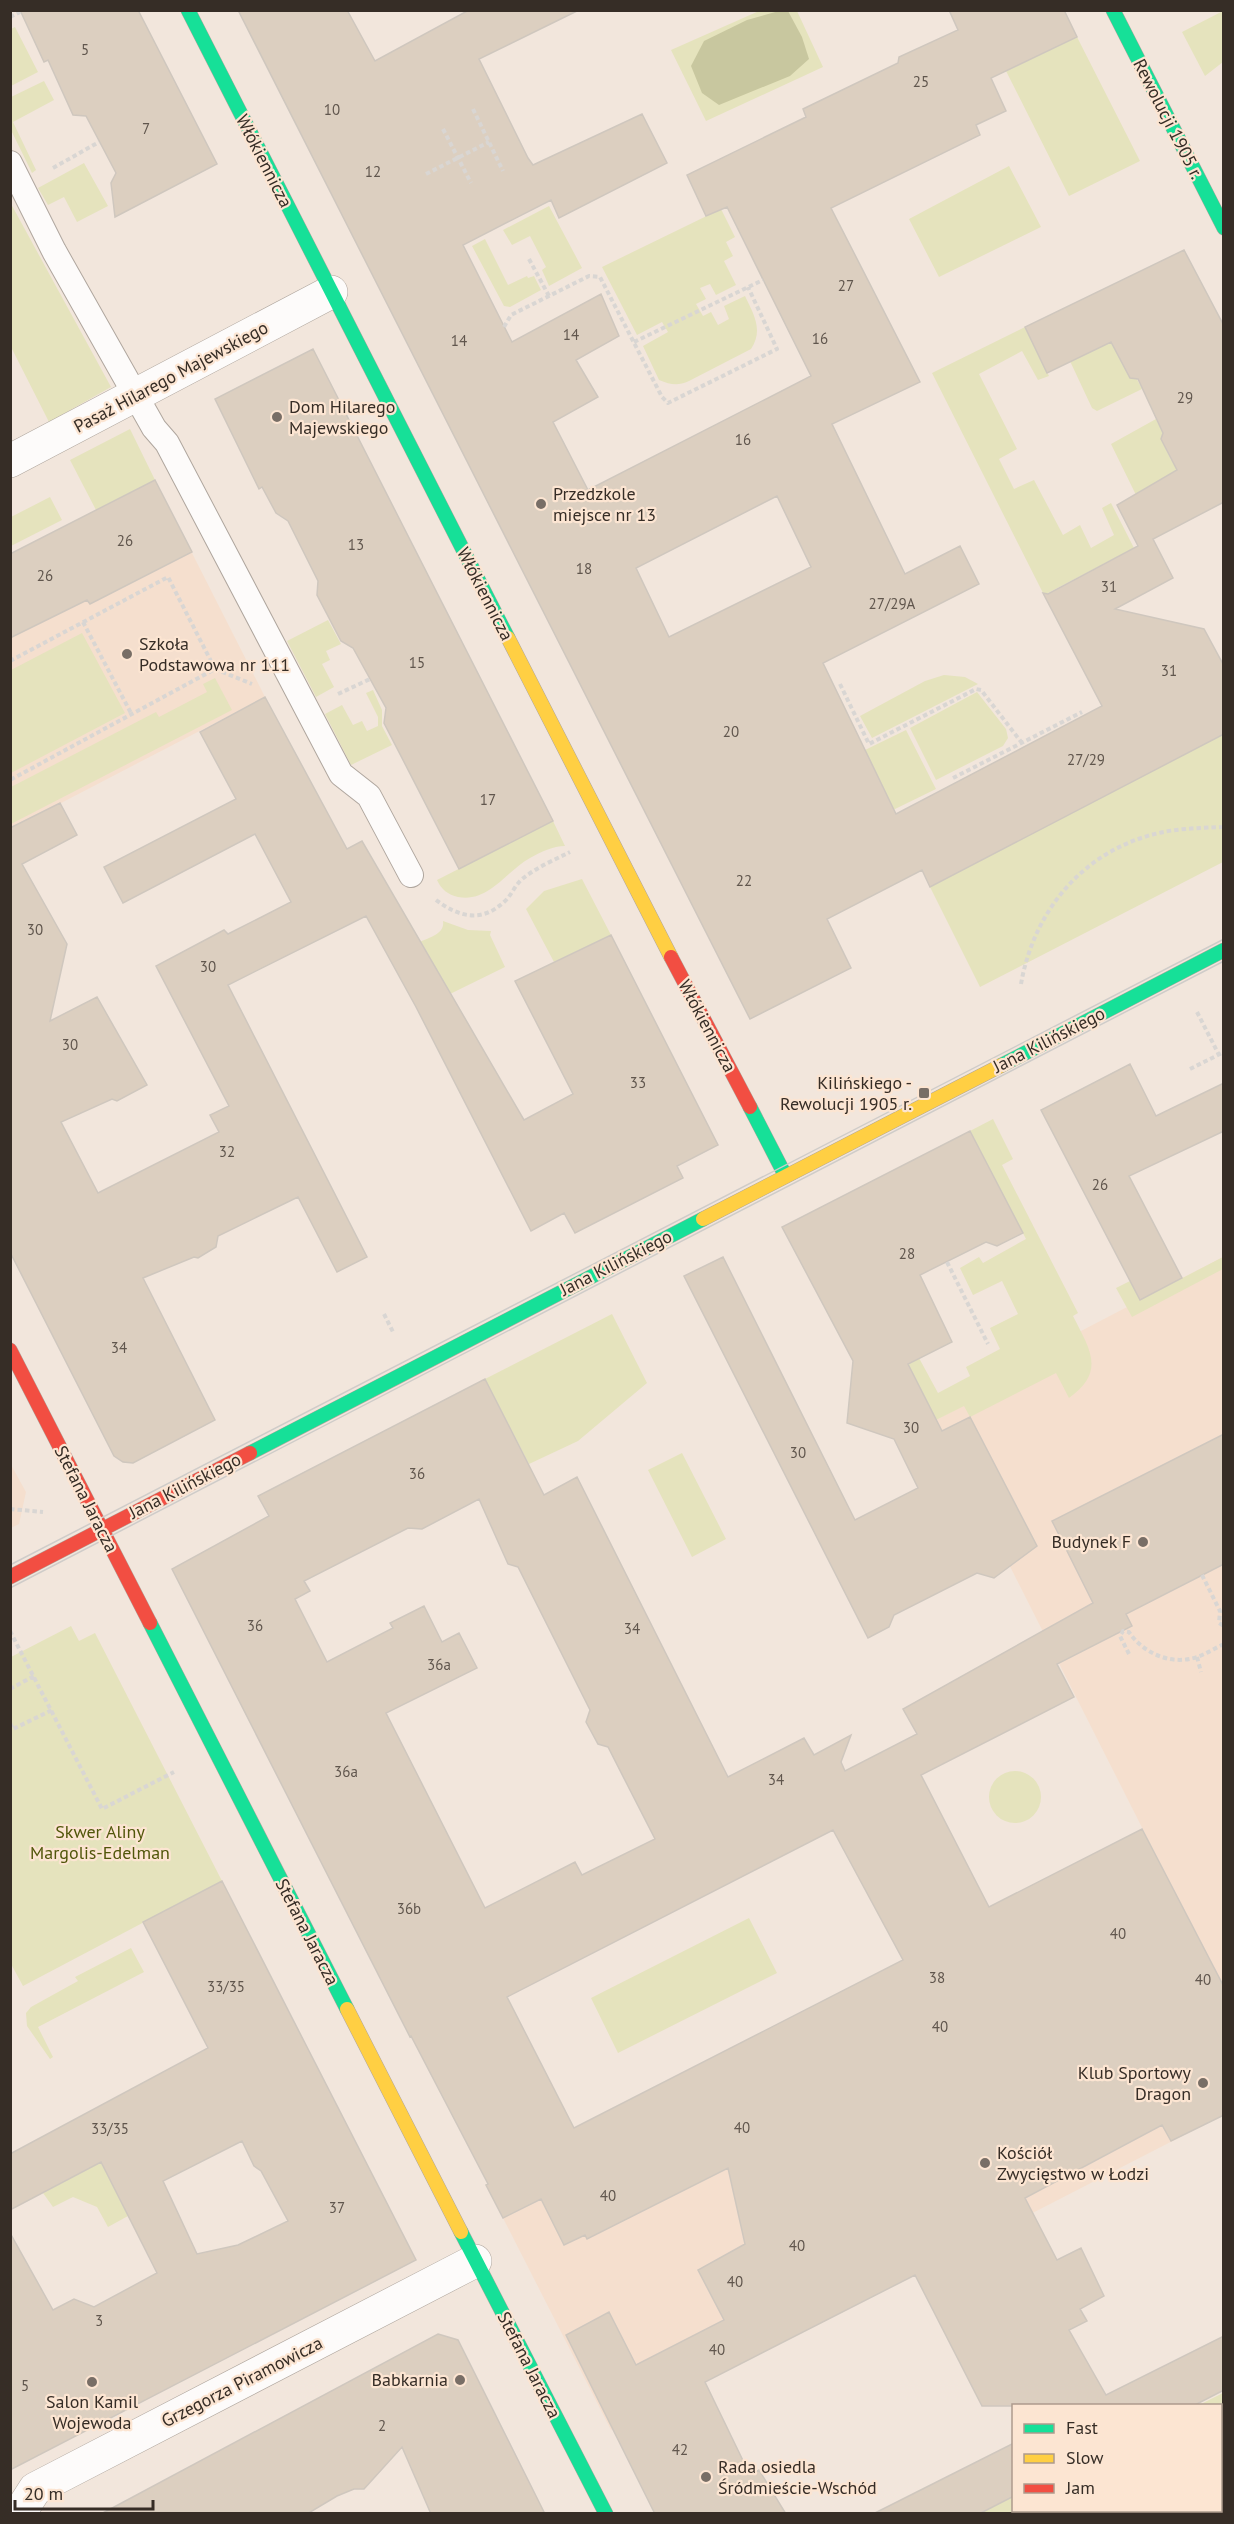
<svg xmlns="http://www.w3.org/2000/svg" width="1234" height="2524" font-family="'PT Sans',sans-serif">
<rect width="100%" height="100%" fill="#f2e6dc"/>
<path fill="#f5dfce" d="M 155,480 L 265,697 L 11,829 L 11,554 Z
M 1223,1257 L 1223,2115 L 611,2430 L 503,2218 L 1167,1877 L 936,1420 L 964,1405 L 1081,1331 Z
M 10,1463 L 26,1492 L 19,1524 L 11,1528 Z"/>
<path fill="#e5e3bd" d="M 759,11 L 797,11 L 823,67 L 706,121 L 671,50 Z
M 1223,11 L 1223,62 L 1205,76 L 1182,32 Z
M 15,27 L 38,72 L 11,86 L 11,29 Z
M 1077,37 L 1140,161 L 1069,196 L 1006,71 Z
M 44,81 L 54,100 L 13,122 L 36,170 L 32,173 L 11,130 L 11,97 Z
M 84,163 L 108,206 L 77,222 L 64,197 L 48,205 L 38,188 Z
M 1009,166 L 1041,227 L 939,277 L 909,219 Z
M 10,202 L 111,387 L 49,422 L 11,347 Z
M 549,206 L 582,268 L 549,286 L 542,270 L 546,267 L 530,236 L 512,245 L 503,230 Z
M 721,209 L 735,237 L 726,242 L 733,256 L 724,261 L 736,285 L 716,295 L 710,284 L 700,288 L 706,299 L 696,304 L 703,316 L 711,312 L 718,325 L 729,319 L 724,306 L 745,296 C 753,313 764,330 751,349 L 689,381 C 678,386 671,385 659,380 L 643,346 L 668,332 L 662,322 L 637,335 L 602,267 Z
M 485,239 L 508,285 L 527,276 L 528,278 L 534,276 L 541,290 L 510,307 L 504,306 L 472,246 Z
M 1025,327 L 1049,376 L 1038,380 L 1022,351 L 979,374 L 1017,449 L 999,459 L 1014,489 L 1034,480 L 1063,535 L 1080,525 L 1091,548 L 1114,535 L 1102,508 L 1111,503 L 1134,548 L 1044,595 L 932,373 Z
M 1111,329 L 1142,389 L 1097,411 L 1092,408 L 1069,359 Z
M 1156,419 L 1164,435 L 1161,439 L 1171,460 L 1175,461 L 1186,477 L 1136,495 L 1111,444 Z
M 130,429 L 155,480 L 96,510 L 70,460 Z
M 50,497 L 62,520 L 11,546 L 11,517 Z
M 328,620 L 341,644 L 326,651 L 330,660 L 322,664 L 334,687 L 316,697 L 287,641 Z
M 82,633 L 125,713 L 11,773 L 11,670 Z
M 944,675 L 965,677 L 978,684 L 872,738 L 860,716 L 925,681 Z
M 215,678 L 232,710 L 11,824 L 11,787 L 156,712 L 159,717 L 207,692 L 203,684 Z
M 373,690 L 382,710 L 382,726 L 392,745 L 351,765 L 325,714 L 342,705 L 353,725 L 362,721 L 367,731 L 378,726 L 378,717 L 366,693 Z
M 977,692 L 1006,729 L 1008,738 L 1003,746 L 936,780 L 910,728 Z
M 906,730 L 936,789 L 893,810 L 865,750 Z
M 1223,734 L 1223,862 L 980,987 L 930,887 Z
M 553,821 L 565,846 C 553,846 541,852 530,858 C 506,871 489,903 458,897 C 448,895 441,889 437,880 Z
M 582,879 L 611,935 L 554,962 L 526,909 L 544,891 Z
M 443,921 L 468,930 L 491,931 L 490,935 L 505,967 L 450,994 L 420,942 C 430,937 445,934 443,921 Z
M 993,1119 L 1013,1159 L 1002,1165 L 1078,1313 L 1073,1316 C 1090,1350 1106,1371 1069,1398 L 1056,1373 L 970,1417 L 964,1406 L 936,1420 L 908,1364 L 919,1358 L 938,1393 L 970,1376 L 966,1367 L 1000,1349 L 990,1328 L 1018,1314 L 1002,1281 L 973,1295 L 960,1268 L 979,1257 L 983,1263 L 1026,1239 L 970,1131 Z
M 1223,1257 L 1223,1269 L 1132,1317 L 1116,1288 L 1130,1281 L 1140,1300 Z
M 612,1314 L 647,1383 L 578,1441 L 529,1464 L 485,1379 Z
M 682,1453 L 726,1539 L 692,1557 L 648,1470 Z
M 71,1626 L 79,1641 L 95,1633 L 222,1881 L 23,1986 L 10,1962 L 11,1657 Z
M989 1797a26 26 0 1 1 52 0a26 26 0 1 1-52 0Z
M 749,1918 L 777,1973 L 618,2053 L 591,1998 Z
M 131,1948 L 144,1972 L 38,2027 L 53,2057 L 50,2059 L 27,2026 L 26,2013 L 31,2007 L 78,1981 L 75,1977 Z
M 101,2162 L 128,2216 L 108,2227 L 97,2207 L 73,2197 L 53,2207 L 43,2193 Z
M 1223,2393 L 1223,2513 L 1124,2513 L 1123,2511 L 1220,2510 L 1220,2406 L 1199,2405 Z
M 1013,2496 L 1014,2510 L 1105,2510 L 1107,2513 L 979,2514 Z"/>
<path fill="#c8c79f" d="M 779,11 L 788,11 L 802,37 L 809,59 L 790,76 L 719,105 L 702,93 L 691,66 L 704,41 L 747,20 Z"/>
<path fill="#dccfc0" stroke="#cfc7be" stroke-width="1.5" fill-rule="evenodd" d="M 20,10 L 138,10 L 217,164 L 115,217 L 111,183 L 116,173 L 86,116 L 73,115 L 48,60 L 44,62 Z
M 238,10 L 347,10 L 375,61 L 469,10 L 579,10 L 479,59 L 528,158 L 533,165 L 642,114 L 667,163 L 559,218 L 551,200 L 463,245 L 512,342 L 601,294 L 619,336 L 576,360 L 598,397 L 553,422 L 588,490 L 811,376 L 727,207 L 706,216 L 687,175 L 806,117 L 803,109 L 898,63 L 899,57 L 958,30 L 949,10 L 1064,10 L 1077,37 L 991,78 L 1006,111 L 976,125 L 980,135 L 831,208 L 920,382 L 832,424 L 905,574 L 960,546 L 979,584 L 823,663 L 896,814 L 1102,706 L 1043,593 L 1048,594 L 1138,546 L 1117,505 L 1177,470 L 1161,439 L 1163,433 L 1138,379 L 1130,378 L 1111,342 L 1047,373 L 1025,327 L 1184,250 L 1224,326 L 1224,502 L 1153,539 L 1173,578 L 1115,609 L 1204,629 L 1224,666 L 1224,734 L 930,887 L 922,870 L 827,919 L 851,968 L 750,1019 ZM 777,496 L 811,567 L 669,637 L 636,568 Z
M 313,349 L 553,821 L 459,869 L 384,723 L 386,708 L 353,648 L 341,641 L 317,595 L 318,581 L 288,521 L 276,513 L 262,487 L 259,489 L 215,399 Z
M 155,480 L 192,552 L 90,604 L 87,600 L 10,638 L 10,554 Z
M 265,697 L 347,849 L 362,841 L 524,1120 L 573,1094 L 515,981 L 611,935 L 718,1145 L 677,1166 L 683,1178 L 575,1233 L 564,1213 L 531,1231 L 416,1007 L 366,916 L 228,985 L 367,1257 L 337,1272 L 298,1197 L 218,1236 L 216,1247 L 198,1258 L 194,1257 L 143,1278 L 215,1420 L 133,1463 L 123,1462 L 114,1456 L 10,1252 L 10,828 L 60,803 L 77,835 L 22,864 L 67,944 L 50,1021 L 97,997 L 147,1085 L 117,1101 L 112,1099 L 61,1122 L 98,1193 L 219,1132 L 210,1115 L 229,1106 L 156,966 L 224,930 L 228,934 L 291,902 L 255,834 L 123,903 L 104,867 L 236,799 L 200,732 Z
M 1130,1064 L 1156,1116 L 1224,1083 L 1224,1131 L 1129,1176 L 1182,1278 L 1140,1300 L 1041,1110 Z
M 970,1131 L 1023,1233 L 997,1246 L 986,1242 L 920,1275 L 952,1342 L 908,1364 L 942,1431 L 970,1417 L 1037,1546 L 994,1578 L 977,1573 L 894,1615 L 889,1627 L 868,1638 L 684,1276 L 723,1257 L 855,1520 L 918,1488 L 894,1439 L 847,1423 L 853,1361 L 782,1227 Z
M 485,1379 L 544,1495 L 577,1477 L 728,1777 L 804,1738 L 814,1755 L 851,1735 L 841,1762 L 845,1771 L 917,1734 L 903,1709 L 1093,1603 L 1052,1521 L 1224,1434 L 1224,1564 L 1126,1614 L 1132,1626 L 1057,1664 L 1074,1697 L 921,1775 L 989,1907 L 1142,1829 L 1224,1987 L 1224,2115 L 1171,2141 L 1162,2125 L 1025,2198 L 1057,2260 L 1081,2248 L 1104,2296 L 1080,2309 L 1087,2321 L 1069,2330 L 1106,2395 L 1224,2336 L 1224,2390 L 1193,2406 L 982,2406 L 915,2275 L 705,2382 L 750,2475 L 759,2470 L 786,2514 L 655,2514 L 566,2335 L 609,2312 L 636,2365 L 724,2320 L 698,2270 L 745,2244 L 728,2168 L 587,2239 L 585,2235 L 564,2245 L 541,2199 L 503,2218 L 486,2185 L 488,2184 L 411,2036 L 410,2037 L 172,1569 L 269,1516 L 258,1496 ZM 479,1499 L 508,1564 L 518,1567 L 590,1710 L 586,1722 L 598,1744 L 608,1747 L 655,1839 L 582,1875 L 575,1862 L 485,1908 L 386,1713 L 477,1668 L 459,1633 L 442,1642 L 424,1606 L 390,1623 L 393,1628 L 327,1662 L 295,1599 L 310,1591 L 304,1581 L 408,1528 L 422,1529 ZM 833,1830 L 903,1960 L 574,2128 L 507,1997 Z
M 222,1881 L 416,2260 L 10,2470 L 10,2233 L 53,2310 L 74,2299 L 94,2307 L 157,2273 L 101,2162 L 10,2210 L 10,2154 L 208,2048 L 143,1922 ZM 242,2141 L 254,2166 L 261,2171 L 288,2221 L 238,2245 L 197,2254 L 163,2181 Z
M 438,2334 L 458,2340 L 545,2514 L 431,2514 L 402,2447 L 364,2489 L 354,2489 L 337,2496 L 307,2514 L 101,2514 Z
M 1014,2443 L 1014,2496 L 979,2514 L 873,2514 Z"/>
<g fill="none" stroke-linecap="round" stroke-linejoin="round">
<g stroke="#afa69e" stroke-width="26">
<path id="lane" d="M 10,163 L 54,251 L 154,428 L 167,443 L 341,774 L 369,796 L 411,875"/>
</g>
<g stroke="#afa69e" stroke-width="34">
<path id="street" d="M 10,461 L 331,292
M 19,2514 L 35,2489 L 475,2261"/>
</g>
<g stroke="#afa69e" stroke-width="15">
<path id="fast" d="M 188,10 L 508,638
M 1113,10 L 1224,228
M 1002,1065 L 1224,950
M 750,1107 L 785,1175
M 250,1453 L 703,1219
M 150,1623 L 347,2009
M 461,2232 L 606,2514"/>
</g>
<g stroke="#afa69e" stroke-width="15">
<path id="slow" d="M 508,638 L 671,957
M 703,1219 L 1002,1065
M 347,2009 L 461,2232"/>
</g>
<g stroke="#afa69e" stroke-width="15">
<path id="jam" d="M 671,957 L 750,1107
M 10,1350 L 150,1623
M 10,1577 L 250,1453"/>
</g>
<path stroke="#d9d6d3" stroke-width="4" stroke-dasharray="4.5 3" stroke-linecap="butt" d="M 10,17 L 20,12
M 473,109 L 503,171
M 443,129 L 471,183
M 53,168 L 99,142
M 426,174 L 489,142
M 529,259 L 549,296
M 504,327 L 511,315 L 589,276 L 600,277 L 662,397 L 668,403 L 777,349 L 748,287
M 634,342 L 763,280
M 83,622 L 132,715
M 10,661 L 168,577 L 215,669 L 10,780
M 215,669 L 252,684
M 840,684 L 869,744 L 976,689 L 981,690 L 1022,743
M 338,694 L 370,679
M 953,778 L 1082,712
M 436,900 C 459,917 481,923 504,902 C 511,896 514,887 521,880 C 535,868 554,860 570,852
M 1021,984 C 1034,910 1084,850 1159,833 C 1180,828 1202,828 1224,827
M 1197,1012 L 1219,1055
M 1190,1069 L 1224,1052
M 947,1262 L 988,1344
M 384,1314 L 394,1334
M 10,1509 L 43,1512
M 1202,1575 L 1220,1611 L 1219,1623 L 1224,1626
M 10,1631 L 102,1809 L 174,1772
M 1129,1654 L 1120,1636 L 1123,1631 L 1129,1632 C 1143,1653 1171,1666 1197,1657 C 1206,1654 1215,1648 1224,1644
M 1197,1657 L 1201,1672
M 10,1689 L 34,1676
M 10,1723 L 13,1729 L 52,1710"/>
<use href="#lane" stroke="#fdfbfa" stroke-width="24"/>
<use href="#street" stroke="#fdfbfa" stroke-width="33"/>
<use href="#fast" stroke="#16e098" stroke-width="14"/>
<use href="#slow" stroke="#ffcf43" stroke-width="14"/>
<use href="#jam" stroke="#f24e42" stroke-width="14"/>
<path stroke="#cfccc9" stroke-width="1.5" d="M 10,1565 L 1224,939
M 10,1588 L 1224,961"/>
</g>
<g fill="#786e66" stroke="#fce5d2" stroke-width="2">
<circle cx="277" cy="417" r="6"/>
<circle cx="541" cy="504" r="6"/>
<circle cx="127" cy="654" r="6"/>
<rect x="918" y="1087" width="12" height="12" rx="3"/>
<circle cx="1143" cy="1542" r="6"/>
<circle cx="1203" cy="2083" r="6"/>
<circle cx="985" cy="2163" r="6"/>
<circle cx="460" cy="2380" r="6"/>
<circle cx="92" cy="2382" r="6"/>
<circle cx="706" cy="2477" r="6"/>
</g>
<g text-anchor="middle" stroke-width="4.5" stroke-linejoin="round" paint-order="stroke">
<g font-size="15" fill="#60564d">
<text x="85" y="55">5</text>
<text x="921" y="87">25</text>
<text x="332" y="115">10</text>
<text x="146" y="134">7</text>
<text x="373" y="177">12</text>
<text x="846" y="291">27</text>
<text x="571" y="340">14</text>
<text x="820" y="344">16</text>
<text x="459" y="346">14</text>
<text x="1185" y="403">29</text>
<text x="743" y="445">16</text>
<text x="125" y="546">26</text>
<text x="356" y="550">13</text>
<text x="584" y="574">18</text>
<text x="45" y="581">26</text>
<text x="1109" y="592">31</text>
<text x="892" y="609">27/29A</text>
<text x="417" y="668">15</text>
<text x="1169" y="676">31</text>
<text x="731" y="737">20</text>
<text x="1086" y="765">27/29</text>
<text x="488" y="805">17</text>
<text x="744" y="886">22</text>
<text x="35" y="935">30</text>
<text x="208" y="972">30</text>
<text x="70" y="1050">30</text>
<text x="638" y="1088">33</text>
<text x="227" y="1157">32</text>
<text x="1100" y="1190">26</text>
<text x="907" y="1259">28</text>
<text x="119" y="1353">34</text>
<text x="911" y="1433">30</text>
<text x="798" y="1458">30</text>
<text x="417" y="1479">36</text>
<text x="255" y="1631">36</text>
<text x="632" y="1634">34</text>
<text x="439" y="1670">36a</text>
<text x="346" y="1777">36a</text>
<text x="776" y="1785">34</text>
<text x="409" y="1914">36b</text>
<text x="1118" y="1939">40</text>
<text x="937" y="1983">38</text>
<text x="1203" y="1985">40</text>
<text x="226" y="1992">33/35</text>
<text x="940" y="2032">40</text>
<text x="742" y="2133">40</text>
<text x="110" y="2134">33/35</text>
<text x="608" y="2201">40</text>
<text x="337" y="2213">37</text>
<text x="797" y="2251">40</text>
<text x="735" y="2287">40</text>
<text x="99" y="2326">3</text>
<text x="717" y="2355">40</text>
<text x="25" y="2391">5</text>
<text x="382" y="2431">2</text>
<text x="680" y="2455">42</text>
</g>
<g font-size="18" fill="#362d26" stroke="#fce5d2">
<text transform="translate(1168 119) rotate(63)" y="6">Rewolucji 1905 r.</text>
<text transform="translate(264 161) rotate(63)" y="6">Włókiennicza</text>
<text transform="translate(171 377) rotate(-28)" y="6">Pasaż Hilarego Majewskiego</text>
<text transform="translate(485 594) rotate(63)" y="6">Włókiennicza</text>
<text transform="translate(707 1026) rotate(62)" y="6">Włókiennicza</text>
<text transform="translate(1049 1040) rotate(-27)" y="6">Jana Kilińskiego</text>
<text transform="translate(616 1263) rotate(-27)" y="6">Jana Kilińskiego</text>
<text transform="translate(185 1486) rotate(-27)" y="6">Jana Kilińskiego</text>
<text transform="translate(86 1499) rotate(63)" y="6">Stefana Jaracza</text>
<text transform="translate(307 1932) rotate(63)" y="6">Stefana Jaracza</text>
<text transform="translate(529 2365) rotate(63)" y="6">Stefana Jaracza</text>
<text transform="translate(242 2382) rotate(-27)" y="6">Grzegorza Piramowicza</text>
</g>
<g font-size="18" fill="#362d26" stroke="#fce5d2" text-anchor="start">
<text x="289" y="413">Dom Hilarego<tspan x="289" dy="21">Majewskiego</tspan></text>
<text x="553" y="500">Przedzkole<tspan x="553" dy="21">miejsce nr 13</tspan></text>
<text x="139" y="650">Szkoła<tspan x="139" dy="21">Podstawowa nr 111</tspan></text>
<text x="912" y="1089" text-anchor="end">Kilińskiego -<tspan x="912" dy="21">Rewolucji 1905 r.</tspan></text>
<text x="1131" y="1548" text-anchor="end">Budynek F</text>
<text x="1191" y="2079" text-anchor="end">Klub Sportowy<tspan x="1191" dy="21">Dragon</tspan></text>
<text x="997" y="2159">Kościół<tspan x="997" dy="21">Zwycięstwo w Łodzi</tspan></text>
<text x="448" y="2386" text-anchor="end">Babkarnia</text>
<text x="92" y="2408" text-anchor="middle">Salon Kamil<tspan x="92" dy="21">Wojewoda</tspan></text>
<text x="718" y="2473">Rada osiedla<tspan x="718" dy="21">Śródmieście-Wschód</tspan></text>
</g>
<g font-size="18" fill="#51560a" stroke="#fce5d2">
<text x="100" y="1838">Skwer Aliny<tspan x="100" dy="21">Margolis-Edelman</tspan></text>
</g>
</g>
<rect width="1234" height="2524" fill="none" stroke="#362d26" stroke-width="24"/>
<rect x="1012" y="2404" width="210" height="108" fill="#fce5d2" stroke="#ad9b8d" stroke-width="1.5"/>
<rect x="1024" y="2424" width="30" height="9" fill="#16e098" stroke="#ad9b8d" stroke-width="1.5"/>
<text x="1066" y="2434" font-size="18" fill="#362d26">Fast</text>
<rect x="1024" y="2454" width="30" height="9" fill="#ffcf43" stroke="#ad9b8d" stroke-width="1.5"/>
<text x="1066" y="2464" font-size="18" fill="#362d26">Slow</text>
<rect x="1024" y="2484" width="30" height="9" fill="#f24e42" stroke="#ad9b8d" stroke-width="1.5"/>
<text x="1066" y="2494" font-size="18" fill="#362d26">Jam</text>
<path d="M15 2500v9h138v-9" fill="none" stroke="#362d26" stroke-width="3"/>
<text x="24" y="2500" font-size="18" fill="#362d26" stroke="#fce5d2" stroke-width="4.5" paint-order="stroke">20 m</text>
</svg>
